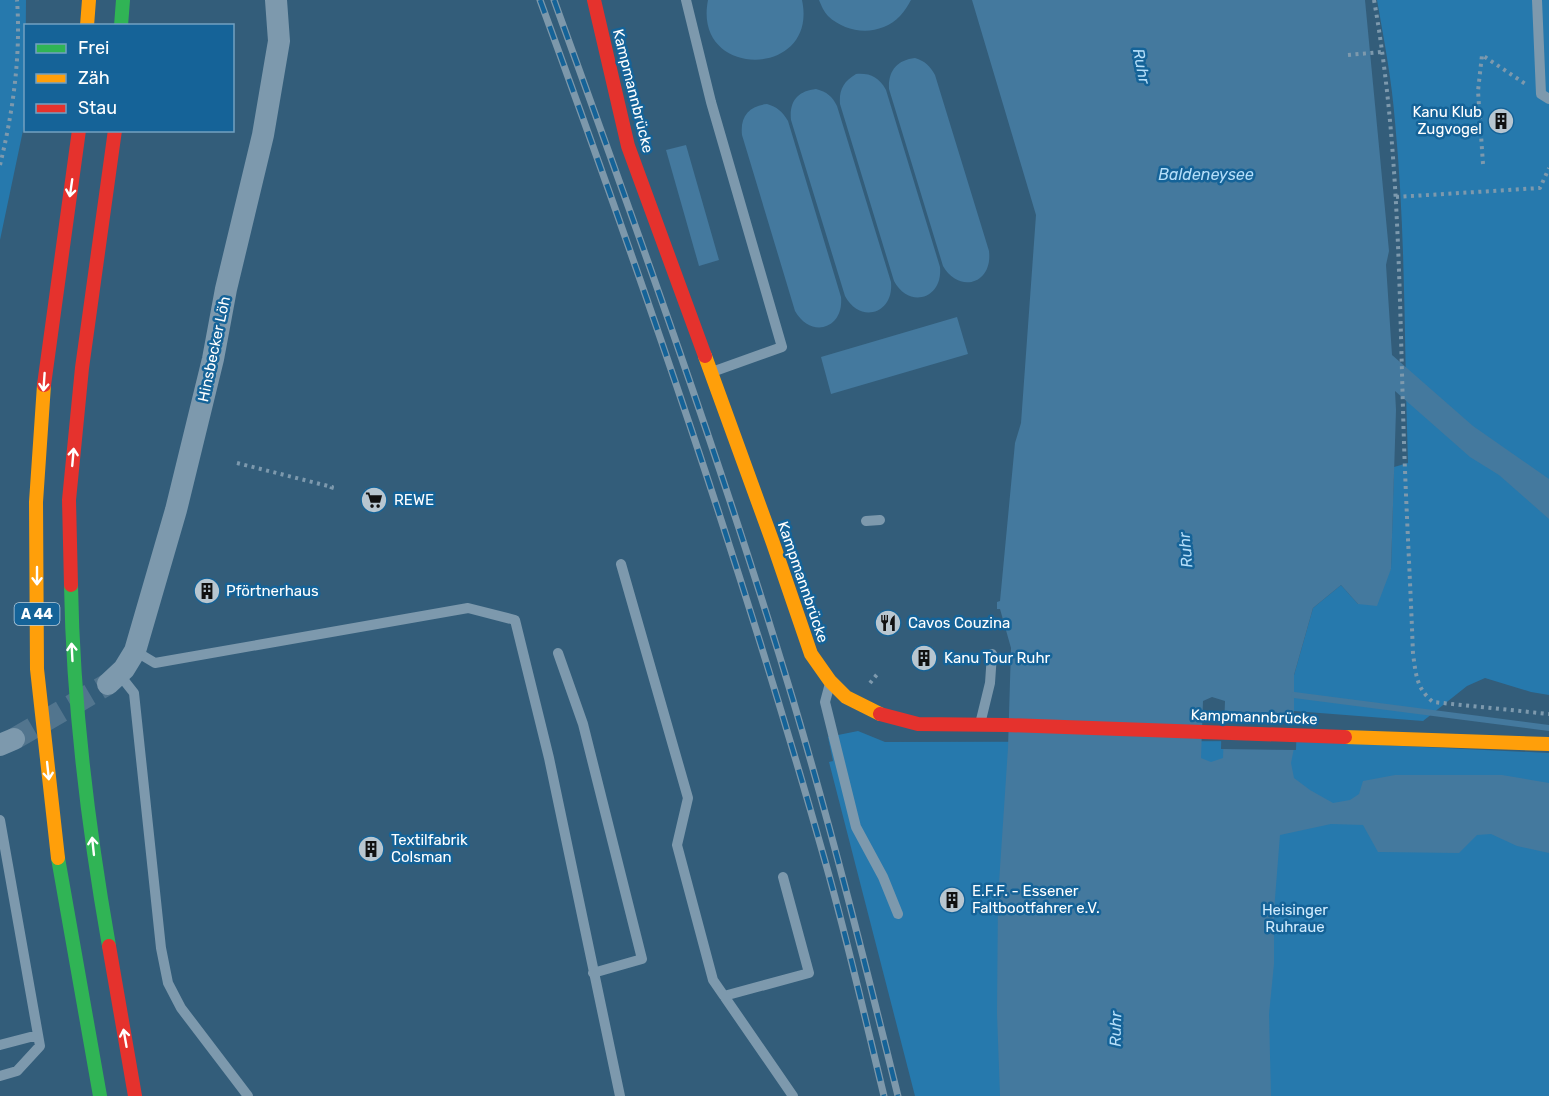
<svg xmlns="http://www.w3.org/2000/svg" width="1549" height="1096" font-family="Rubik,sans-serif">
<rect width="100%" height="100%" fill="#335d7a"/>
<path fill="#2679ad" d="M 0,0 L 26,0 L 25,121 L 0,240 Z
M 1377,0 L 1549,0 L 1549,695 L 1531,692 L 1485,678 L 1467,686 L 1423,721 L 1294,711 L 1294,675 L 1313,608 L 1341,585 L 1358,604 L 1391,569 L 1394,467 L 1408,463 C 1404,349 1406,235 1395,122 C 1392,81 1384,40 1377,0 Z
M 858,731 L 885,742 L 1299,741 L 1549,753 L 1549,1096 L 915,1096 L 829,762 L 833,761 L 828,737 Z"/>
<path fill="#44799e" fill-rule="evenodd" d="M 708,0 L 802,0 C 819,79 692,80 708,0 Z
M 819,0 L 911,0 C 908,5 905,11 900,16 C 881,36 848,35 828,16 C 824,12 821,5 819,0 Z
M 972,0 L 1365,0 L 1389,251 L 1386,265 L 1392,355 L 1473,426 L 1549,479 L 1549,519 L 1499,475 L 1470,457 L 1395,391 L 1396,410 L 1391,569 L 1377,606 L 1358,604 L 1341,585 L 1313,608 L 1294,675 L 1294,748 L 1291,763 L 1294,778 L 1310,790 L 1333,803 L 1350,800 L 1359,794 L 1363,781 L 1395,775 L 1502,775 L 1549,783 L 1549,853 L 1517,846 L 1491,834 L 1477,835 L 1459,853 L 1378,852 L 1363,825 L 1331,824 L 1280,835 L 1274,911 L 1274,964 L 1269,1014 L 1271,1096 L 1000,1096 L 997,1013 L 998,898 L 1008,748 L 1011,648 L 1000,609 L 997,609 L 997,602 L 1000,601 L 1015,443 L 1021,423 L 1036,215 ZM 1212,697 L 1225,701 L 1223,758 L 1211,762 L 1201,758 L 1203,701 Z
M 915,58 C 925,61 930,66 935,75 L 989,251 C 993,284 959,294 943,266 L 889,89 C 888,71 897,60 915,58 Z
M 856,74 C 870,73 879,77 886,90 L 940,267 C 943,299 909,309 894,281 L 840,104 C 839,90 843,82 856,74 Z
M 816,89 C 827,92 832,96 837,106 L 891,282 C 894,314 860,324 845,296 L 791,120 C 789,101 798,91 816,89 Z
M 767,104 C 777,107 782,111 788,121 L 841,297 C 844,329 811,339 795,311 L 742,135 C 740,116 749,106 767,104 Z
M 686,145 L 719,260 L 699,266 L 666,150 Z
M 957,317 L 968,354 L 831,394 L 821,357 Z"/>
<path fill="#335d7a" d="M 1222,711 L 1297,714 L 1296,750 L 1221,749 Z"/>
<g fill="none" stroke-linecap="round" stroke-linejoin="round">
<path stroke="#44799e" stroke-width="6" d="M 1294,695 L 1549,728"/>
<path stroke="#52758e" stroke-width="22" stroke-dasharray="22 11" stroke-linecap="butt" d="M 14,739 L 108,684"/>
<path stroke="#7d99ad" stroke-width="4" stroke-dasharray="3 4.5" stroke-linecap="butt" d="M 1374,0 C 1398,135 1399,272 1403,409 C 1405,490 1410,572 1413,654 C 1416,674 1416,688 1433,702 L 1549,714
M 1348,55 L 1381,52
M 1483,164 L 1478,91 L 1482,55 L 1527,85
M 0,165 C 13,112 21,55 17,0
M 1396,197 L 1540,188 L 1549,168
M 237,463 L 332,487 L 331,490
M 870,683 L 879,672"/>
<path stroke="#7d99ad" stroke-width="10" d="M 686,0 L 711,102 L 782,347 L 712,372
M 1537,0 L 1541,94 L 1549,99
M 866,521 L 880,520
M 621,564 L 688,798 L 677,845 L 713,980 L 793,1096
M 135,651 L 155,663 L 468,608 L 515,620 L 549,758 L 620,1096
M 558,653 L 583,724 L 642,959 L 593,973
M 119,674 L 134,693 L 161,948 L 168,983 L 181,1008 L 248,1096
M 829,687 L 825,702 L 856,827 L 883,877 L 898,914
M 980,724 L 990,683 L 992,654
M 0,820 L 40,1046 L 17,1071 L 0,1076
M 724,996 L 809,973 L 783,877
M 0,1045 L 38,1035"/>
<path stroke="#7d99ad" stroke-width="22" d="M 108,684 L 124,669 L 135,651 L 176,510 L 213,359 L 226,289 L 263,135 L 279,41 L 276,0
M 0,745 L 14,739"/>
<path stroke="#30b455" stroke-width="14" d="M 121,26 L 123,0
M 71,585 C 73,705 88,827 109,946
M 58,858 L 100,1096"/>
<path stroke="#ff9f0a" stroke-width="14" d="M 87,26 L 89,0
M 705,356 L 773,543 L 811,654 L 830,681 L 846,697 L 880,714
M 44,385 L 36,502 L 37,669 L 58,858
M 1345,737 L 1549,744"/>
<path stroke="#e5322d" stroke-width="14" d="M 594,0 L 628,146 L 705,356
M 44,385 L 79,130
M 71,585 L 69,500 L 82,368 L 115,130
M 880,714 L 918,724 L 1006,725 L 1345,737
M 109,946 L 135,1096"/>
<g stroke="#7d98ab" stroke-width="7">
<path id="rail" d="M 540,0 C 644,284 743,570 825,861 C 847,938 865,1018 884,1096
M 554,0 C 638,232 722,464 793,700 C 832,831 865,963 898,1096"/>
</g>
<use href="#rail" stroke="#156398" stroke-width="4.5" stroke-dasharray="14" stroke-linecap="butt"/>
</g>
<defs><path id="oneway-shaft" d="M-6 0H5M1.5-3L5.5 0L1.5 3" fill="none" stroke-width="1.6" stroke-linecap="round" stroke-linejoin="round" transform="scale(1.5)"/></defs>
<g stroke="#fff">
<use href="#oneway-shaft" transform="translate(71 188) rotate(98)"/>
<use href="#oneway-shaft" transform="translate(44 382) rotate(94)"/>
<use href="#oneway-shaft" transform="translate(73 457) rotate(-85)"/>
<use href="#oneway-shaft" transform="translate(37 576) rotate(90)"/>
<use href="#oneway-shaft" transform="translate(72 652) rotate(-93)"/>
<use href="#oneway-shaft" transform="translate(48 771) rotate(84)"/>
<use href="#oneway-shaft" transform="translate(93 846) rotate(-96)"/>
<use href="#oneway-shaft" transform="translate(125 1038) rotate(-100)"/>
</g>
<defs>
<g id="building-disc" transform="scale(1.35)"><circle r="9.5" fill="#b8c6d0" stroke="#156398"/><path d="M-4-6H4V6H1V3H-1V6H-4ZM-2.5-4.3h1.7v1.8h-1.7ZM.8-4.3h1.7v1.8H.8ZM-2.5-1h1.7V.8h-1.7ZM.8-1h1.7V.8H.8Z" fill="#111"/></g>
<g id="supermarket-disc" transform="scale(1.35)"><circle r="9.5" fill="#b8c6d0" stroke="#156398"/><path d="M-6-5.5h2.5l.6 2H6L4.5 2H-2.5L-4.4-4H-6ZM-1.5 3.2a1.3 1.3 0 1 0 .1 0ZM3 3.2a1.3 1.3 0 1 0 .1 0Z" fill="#111"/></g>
<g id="restaurant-disc" transform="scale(1.35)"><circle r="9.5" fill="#b8c6d0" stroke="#156398"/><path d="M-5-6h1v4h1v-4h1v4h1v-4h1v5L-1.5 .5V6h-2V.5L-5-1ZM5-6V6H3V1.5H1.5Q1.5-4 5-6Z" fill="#111"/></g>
</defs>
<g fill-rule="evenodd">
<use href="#building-disc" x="1501" y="121"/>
<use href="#supermarket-disc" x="374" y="500"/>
<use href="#building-disc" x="207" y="591"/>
<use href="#restaurant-disc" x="888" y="623"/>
<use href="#building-disc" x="924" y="658"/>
<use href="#building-disc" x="371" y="849"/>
<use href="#building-disc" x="952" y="900"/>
</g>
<g text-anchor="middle" stroke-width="5" stroke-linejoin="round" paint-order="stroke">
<rect fill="#156398" stroke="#b9d0e0" stroke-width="1.5" x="14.5" y="603" width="45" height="22" rx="4.5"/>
<g font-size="14" font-weight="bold" fill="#fff">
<text x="37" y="619">A 44</text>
</g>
<g font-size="15" fill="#fff" stroke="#156398">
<text transform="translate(633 91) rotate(76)" y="5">Kampmannbrücke</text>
<text transform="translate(214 349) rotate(-78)" y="5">Hinsbecker Löh</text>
<text transform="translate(803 582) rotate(71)" y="5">Kampmannbrücke</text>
<text transform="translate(1254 717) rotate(2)" y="5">Kampmannbrücke</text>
</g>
<g font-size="15" fill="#fff" stroke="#156398" text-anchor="start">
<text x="1482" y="117" text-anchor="end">Kanu Klub<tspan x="1482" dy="17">Zugvogel</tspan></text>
<text x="394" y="505">REWE</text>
<text x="226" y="596">Pförtnerhaus</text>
<text x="908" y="628">Cavos Couzina</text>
<text x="944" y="663">Kanu Tour Ruhr</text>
<text x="391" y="845">Textilfabrik<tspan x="391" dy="17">Colsman</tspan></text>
<text x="972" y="896">E.F.F. - Essener<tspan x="972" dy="17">Faltbootfahrer e.V.</tspan></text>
</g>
<g font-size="15" fill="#d0ebfd" stroke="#156398">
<text x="1295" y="915">Heisinger<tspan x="1295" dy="17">Ruhraue</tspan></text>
</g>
<g font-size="16" font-style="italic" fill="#b4def9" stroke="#156398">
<text transform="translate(1142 66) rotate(79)" y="6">Ruhr</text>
<text x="1206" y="180">Baldeneysee</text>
<text transform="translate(1185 550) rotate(-95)" y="6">Ruhr</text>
<text transform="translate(1115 1029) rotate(-89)" y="6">Ruhr</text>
</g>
</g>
<rect x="24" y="24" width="210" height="108" fill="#156398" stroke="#73a1c1" stroke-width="1.5"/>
<rect x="36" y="44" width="30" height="9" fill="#30b455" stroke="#73a1c1" stroke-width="1.5"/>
<text x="78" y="54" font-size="18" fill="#ffffff">Frei</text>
<rect x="36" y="74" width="30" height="9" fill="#ff9f0a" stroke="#73a1c1" stroke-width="1.5"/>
<text x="78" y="84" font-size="18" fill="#ffffff">Zäh</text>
<rect x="36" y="104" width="30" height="9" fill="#e5322d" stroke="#73a1c1" stroke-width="1.5"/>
<text x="78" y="114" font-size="18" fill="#ffffff">Stau</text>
</svg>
